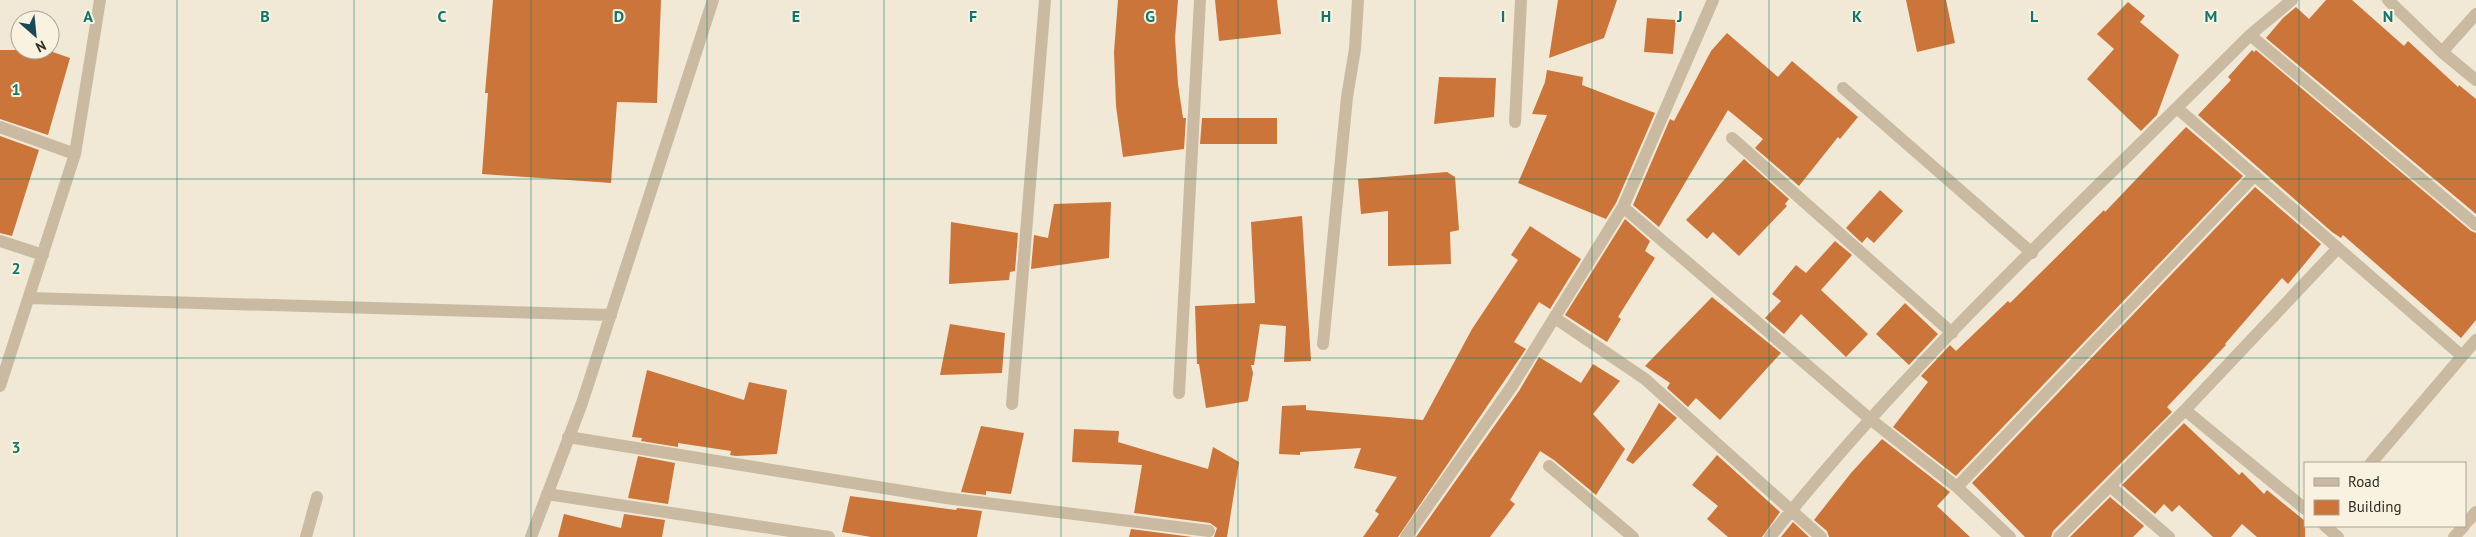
<svg xmlns="http://www.w3.org/2000/svg" width="2476" height="537" font-family="'PT Sans',sans-serif">
<rect width="100%" height="100%" fill="#f1e9d5"/>
<path fill="#cb753a" d="M 493,0 L 661,0 L 657,103 L 617,102 L 611,183 L 482,174 L 488,93 L 485,93 Z
M 1118,0 L 1178,0 L 1175,38 L 1178,84 L 1183,118 L 1186,118 L 1184,149 L 1123,157 L 1116,106 L 1114,52 Z
M 1215,0 L 1277,0 L 1281,34 L 1219,41 Z
M 1558,0 L 1617,0 L 1604,38 L 1549,58 Z
M 1906,0 L 1946,0 L 1955,43 L 1917,52 Z
M 2326,0 L 2352,0 L 2404,46 L 2408,41 L 2458,87 L 2459,85 L 2476,99 L 2476,214 L 2266,38 L 2283,18 L 2296,7 L 2309,19 Z
M 2128,2 L 2145,16 L 2140,22 L 2179,55 L 2157,115 L 2141,131 L 2087,79 L 2114,49 L 2097,34 Z
M 1647,18 L 1676,20 L 1673,54 L 1644,52 Z
M 1727,33 L 1778,77 L 1792,61 L 1858,117 L 1840,139 L 1838,137 L 1799,186 L 1755,148 L 1763,139 L 1728,110 L 1659,227 L 1633,205 L 1670,119 L 1674,121 L 1711,51 Z
M 0,50 L 47,50 L 70,58 L 48,135 L 0,119 Z
M 2252,50 L 2254,52 L 2256,50 L 2471,231 L 2476,233 L 2476,320 L 2461,338 L 2343,235 L 2341,238 L 2332,232 L 2198,115 L 2231,80 L 2228,77 Z
M 1547,70 L 1583,77 L 1582,85 L 1655,113 L 1616,203 L 1606,219 L 1518,183 L 1547,115 L 1532,114 L 1545,82 Z
M 1439,77 L 1496,78 L 1494,117 L 1434,124 Z
M 1202,118 L 1277,118 L 1277,144 L 1200,144 Z
M 2186,127 L 2243,176 L 1956,476 L 1893,427 L 1928,382 L 1921,376 L 1950,345 L 1956,351 L 2008,301 L 2010,303 L 2104,210 L 2105,212 Z
M 0,136 L 39,150 L 12,236 L 0,233 Z
M 1744,159 L 1789,199 L 1785,204 L 1787,206 L 1739,256 L 1713,232 L 1707,239 L 1686,220 Z
M 1447,172 L 1455,177 L 1459,230 L 1450,232 L 1451,264 L 1388,266 L 1388,211 L 1361,214 L 1358,179 Z
M 2255,187 L 2321,244 L 2288,284 L 2282,278 L 2225,344 L 2226,345 L 2167,407 L 2172,412 L 2053,531 L 2051,537 L 2025,537 L 1972,483 Z
M 1880,190 L 1903,211 L 1874,243 L 1867,237 L 1862,243 L 1846,228 Z
M 1111,202 L 1109,258 L 1031,269 L 1034,235 L 1048,238 L 1054,204 Z
M 1302,216 L 1311,361 L 1284,362 L 1286,326 L 1260,324 L 1254,365 L 1251,365 L 1253,373 L 1248,401 L 1206,408 L 1199,364 L 1197,364 L 1195,306 L 1255,303 L 1251,222 Z
M 1625,219 L 1650,241 L 1645,251 L 1655,258 L 1618,317 L 1621,319 L 1607,342 L 1565,315 Z
M 951,222 L 1018,233 L 1015,271 L 1010,272 L 1009,280 L 949,284 Z
M 1530,226 L 1581,259 L 1550,309 L 1539,302 L 1514,342 L 1526,349 L 1398,537 L 1363,537 L 1379,514 L 1375,511 L 1397,477 L 1354,468 L 1361,448 L 1300,452 L 1300,455 L 1279,454 L 1282,406 L 1306,405 L 1306,410 L 1423,420 L 1472,329 L 1518,260 L 1511,255 Z
M 1835,241 L 1852,255 L 1821,290 L 1868,334 L 1846,357 L 1801,314 L 1784,334 L 1765,318 L 1781,301 L 1772,294 L 1796,265 L 1806,273 Z
M 1712,297 L 1781,353 L 1720,420 L 1696,398 L 1688,407 L 1667,388 L 1670,383 L 1645,366 Z
M 1905,303 L 1938,334 L 1909,365 L 1876,334 Z
M 950,324 L 1005,333 L 1002,373 L 940,375 Z
M 1539,357 L 1581,383 L 1593,364 L 1620,381 L 1593,414 L 1625,449 L 1596,495 L 1554,460 L 1540,451 L 1510,500 L 1515,504 L 1490,537 L 1416,537 L 1519,391 Z
M 647,370 L 744,400 L 749,382 L 787,390 L 777,454 L 736,456 L 730,455 L 731,451 L 678,443 L 678,447 L 641,441 L 642,438 L 632,437 Z
M 1659,403 L 1677,418 L 1633,464 L 1626,460 Z
M 2184,423 L 2239,475 L 2242,472 L 2264,494 L 2267,490 L 2305,521 L 2305,537 L 2257,537 L 2242,524 L 2231,537 L 2213,537 L 2179,505 L 2172,512 L 2164,504 L 2155,514 L 2122,485 Z
M 981,426 L 1024,433 L 1011,494 L 986,491 L 986,495 L 961,492 Z
M 1074,429 L 1119,431 L 1118,442 L 1208,469 L 1213,447 L 1239,462 L 1227,537 L 1214,537 L 1217,528 L 1210,523 L 1134,513 L 1142,465 L 1072,462 Z
M 1882,439 L 1950,492 L 1937,506 L 1970,537 L 1829,537 L 1827,531 L 1814,520 L 1851,473 Z
M 1717,455 L 1780,512 L 1762,537 L 1728,537 L 1707,519 L 1718,506 L 1692,485 Z
M 638,456 L 675,463 L 668,504 L 628,498 Z
M 850,496 L 956,510 L 957,508 L 982,511 L 977,537 L 871,537 L 842,532 Z
M 2110,497 L 2144,526 L 2133,537 L 2070,537 Z
M 564,514 L 621,528 L 624,514 L 665,520 L 662,537 L 558,537 Z
M 1793,522 L 1809,537 L 1781,537 Z
M 1131,529 L 1192,537 L 1129,537 Z"/>
<g fill="none" stroke-linecap="round" stroke-linejoin="round">
<path stroke="#c9baa1" stroke-width="12" d="M 2388,0 L 2442,52 L 2476,80
M 2250,35 L 2476,225
M 2442,52 L 2476,14
M 1843,88 L 2032,253
M 2177,108 L 2462,356
M 1515,122 L 1521,0
M 0,127 L 75,154
M 1732,138 L 1952,333
M 1623,207 L 1870,419 L 1957,487 L 2010,537
M 0,241 L 43,255
M 29,298 L 611,315
M 1555,318 L 1645,379 L 1821,537
M 1323,344 L 1347,97 L 1355,49 L 1358,0
M 0,386 L 75,154 L 100,0
M 1179,393 L 1200,0
M 1012,404 L 1045,0
M 2185,410 L 2305,509
M 568,437 L 946,498 L 1209,531
M 2371,463 L 2476,340
M 1549,466 L 1633,537
M 2110,486 L 2169,537
M 1957,487 L 2255,175
M 547,494 L 829,537
M 2465,524 L 2476,512
M 2325,526 L 2338,537
M 306,537 L 317,497
M 531,537 L 582,403 L 713,0
M 1406,537 L 1512,386 L 1623,207 L 1713,0
M 1770,537 C 1914,356 2087,199 2250,35 L 2292,0
M 2059,537 L 2185,410 L 2338,248
M 2454,537 L 2464,526"/>
</g>
<path fill="none" stroke="#0f766e" stroke-width="1" stroke-opacity="0.55" d="M 177,0 L 177,537M 354,0 L 354,537M 531,0 L 531,537M 707,0 L 707,537M 884,0 L 884,537M 1061,0 L 1061,537M 1238,0 L 1238,537M 1415,0 L 1415,537M 1592,0 L 1592,537M 1769,0 L 1769,537M 1945,0 L 1945,537M 2122,0 L 2122,537M 2299,0 L 2299,537M 0,179 L 2476,179M 0,358 L 2476,358"/>
<g font-size="16" text-anchor="middle" font-weight="bold" fill="#0f766e" stroke="#f9f2e1" stroke-width="4" stroke-linejoin="round" paint-order="stroke">
<text x="88" y="22">A</text>
<text x="265" y="22">B</text>
<text x="442" y="22">C</text>
<text x="619" y="22">D</text>
<text x="796" y="22">E</text>
<text x="973" y="22">F</text>
<text x="1150" y="22">G</text>
<text x="1326" y="22">H</text>
<text x="1503" y="22">I</text>
<text x="1680" y="22">J</text>
<text x="1857" y="22">K</text>
<text x="2034" y="22">L</text>
<text x="2211" y="22">M</text>
<text x="2388" y="22">N</text>
<text x="16" y="95">1</text>
<text x="16" y="274">2</text>
<text x="16" y="453">3</text>
</g>
<rect x="2304" y="462" width="162" height="65" fill="#f9f2e1" stroke="#aaa295"/>
<rect x="2314" y="478" width="25" height="8" fill="#c9baa1" stroke="#aaa295"/>
<text x="2348" y="487" font-size="15" fill="#332b24">Road</text>
<rect x="2314" y="500" width="25" height="15" fill="#cb753a" stroke="#aaa295"/>
<text x="2348" y="512" font-size="15" fill="#332b24">Building</text>
<g transform="translate(35 35) rotate(153)"><circle r="24" fill="#f9f2e1" stroke="#aaa295"/>
<path d="M0-4L9 19L0 12L-9 19Z" fill="#194856"/>
<text y="-8" font-size="14" font-weight="bold" text-anchor="middle" fill="#332b24">N</text>
</g>
</svg>
